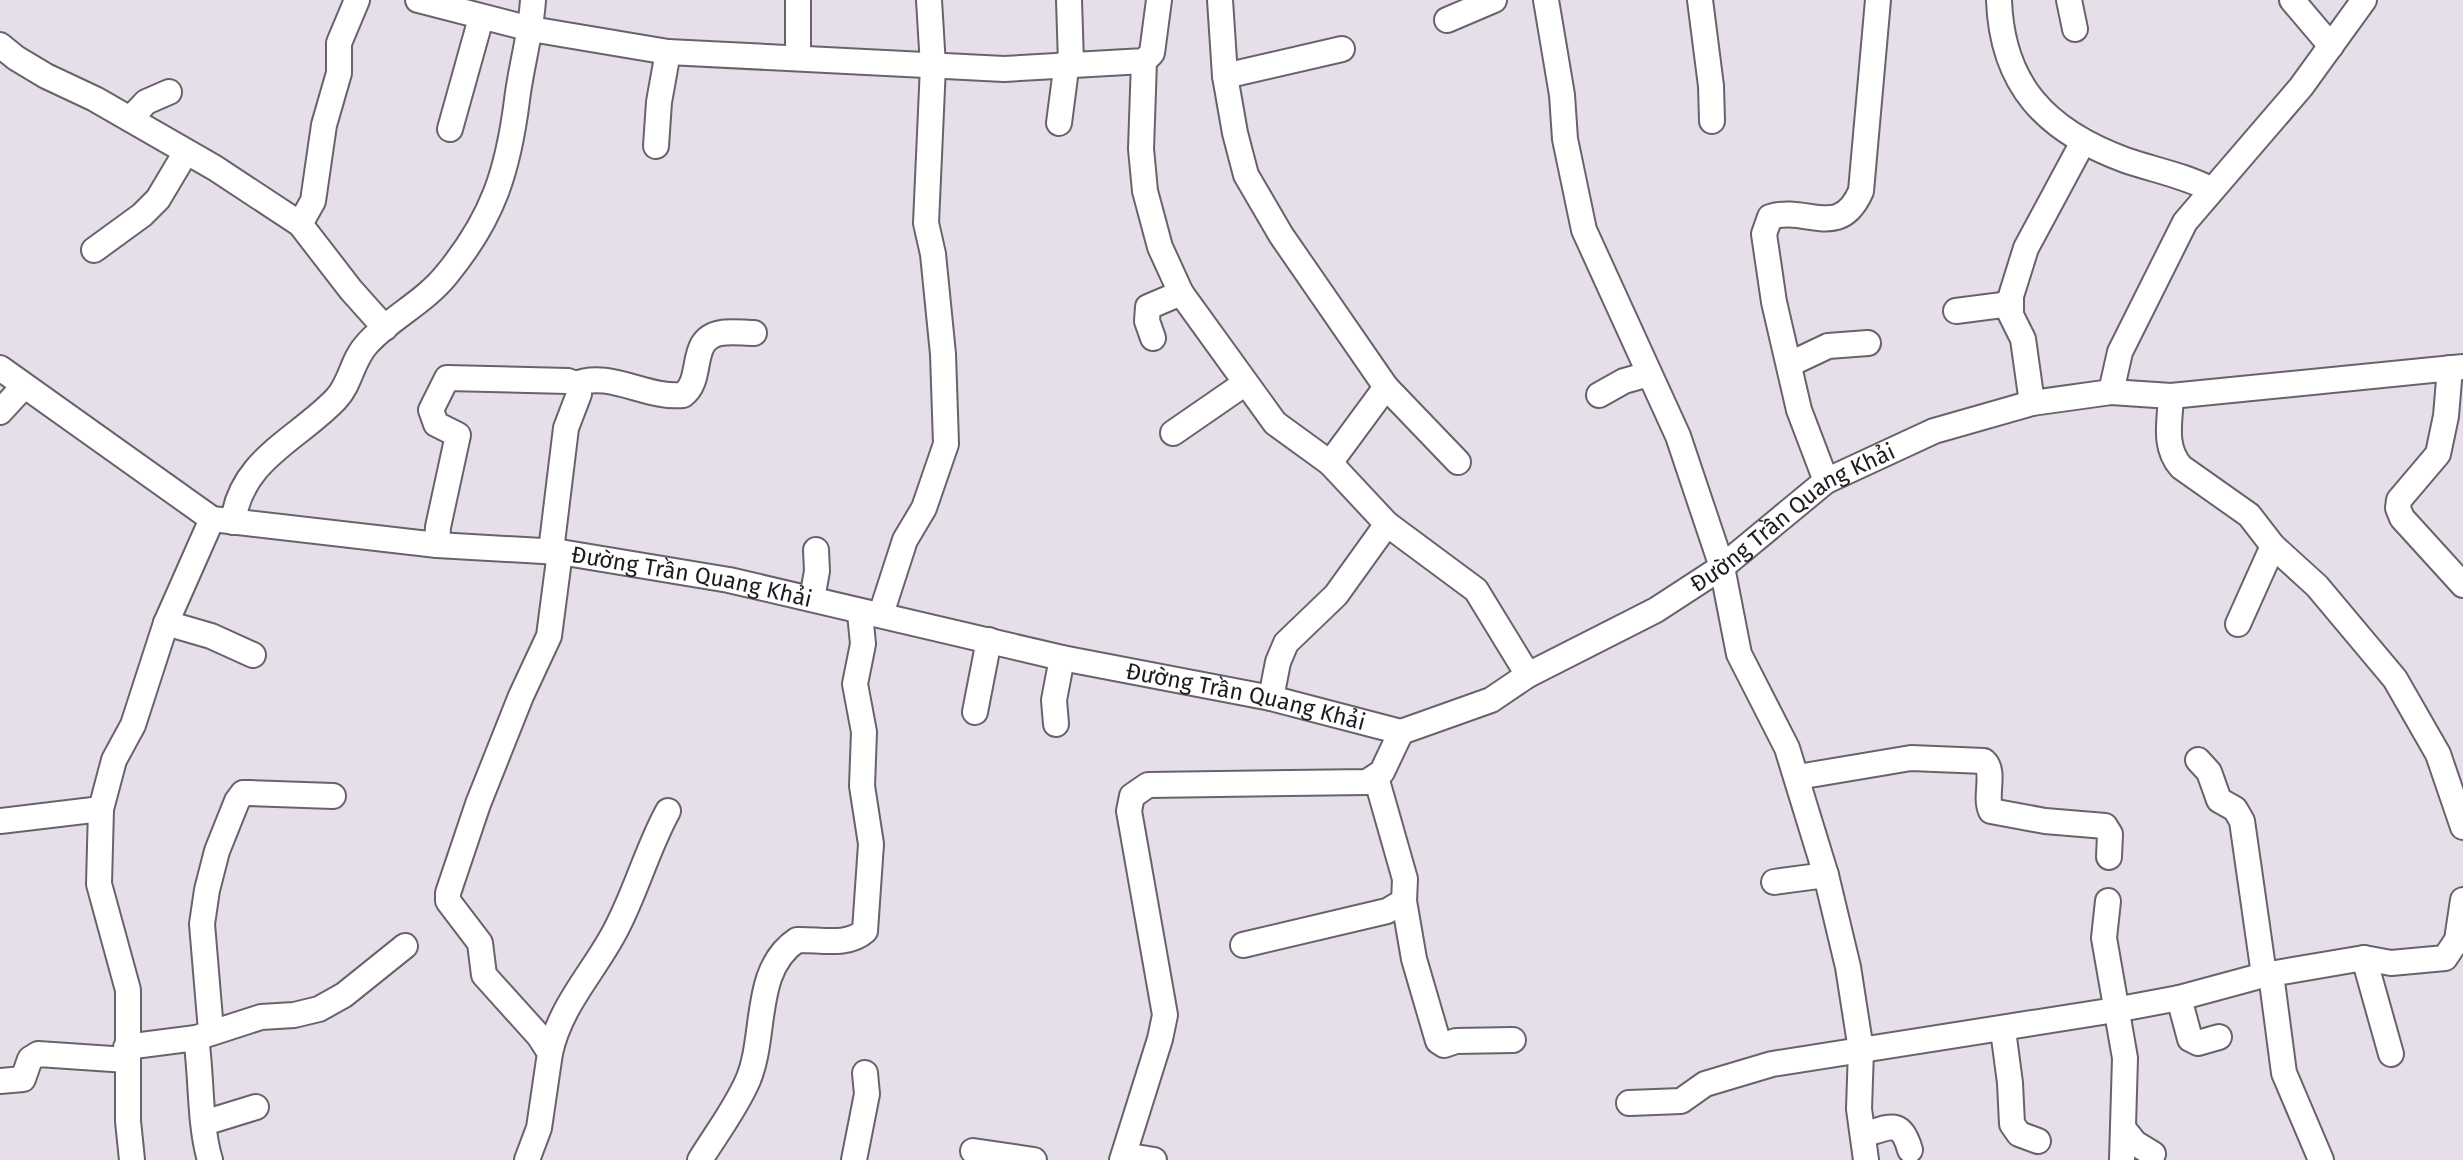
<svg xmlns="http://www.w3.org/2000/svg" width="2463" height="1160" font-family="'Fira Sans',sans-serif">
<rect width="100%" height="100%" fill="#e6dfea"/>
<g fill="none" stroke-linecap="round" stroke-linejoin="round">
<g stroke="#69626c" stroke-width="28">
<g id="minor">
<path d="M 418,0 L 531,29 L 668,52 L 1004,69 L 1144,61 L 1152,53 L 1159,0"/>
<path d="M 798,0 L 798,58"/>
<path d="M 1069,0 L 1071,63"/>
<path d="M 1220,0 L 1225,76 L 1235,133 L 1246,175 L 1281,235 L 1386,387 L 1330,463"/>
<path d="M 1546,0 L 1562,95 L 1565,139 L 1584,230 L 1678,436 L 1722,567 L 1739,654 L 1787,748 L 1826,875 L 1848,967 L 1861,1050 L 1859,1109 L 1866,1160"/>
<path d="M 1700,0 L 1711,86 L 1712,121"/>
<path d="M 1999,0 C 2002,85 2046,131 2125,160 C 2154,170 2183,175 2210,189"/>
<path d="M 2069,0 L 2075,29"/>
<path d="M 2292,0 L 2331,46"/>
<path d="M 1447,20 L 1494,0"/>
<path d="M 0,45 L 16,58 L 46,76 L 95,99 L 215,168 L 300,224 L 351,290 L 385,328"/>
<path d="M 1144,61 L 1141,149 L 1145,191 L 1160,247 L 1181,293 L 1275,423 L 1330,463 L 1387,524 L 1476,590 L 1528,675"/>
<path d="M 1225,76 L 1342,49"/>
<path d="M 130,119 L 146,102 L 169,92"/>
<path d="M 1059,123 L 1065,77 L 1062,65"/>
<path d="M 450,129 L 481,18"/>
<path d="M 656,146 L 659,102 L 668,52"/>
<path d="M 300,224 L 313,201 L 324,125 L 339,73 L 339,43 L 357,0"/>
<path d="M 94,250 L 142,215 L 158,199 L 186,152"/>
<path d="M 1956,311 L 2010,304"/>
<path d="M 1153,338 L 1147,321 L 1148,307 L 1181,293"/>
<path d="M 1790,364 L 1828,346 L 1868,343"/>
<path id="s1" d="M 0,368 L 212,519 L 437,545 L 560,552 L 729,580 L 1062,658 L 1271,698 L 1401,732 L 1491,700 L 1528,675 L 1656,610 L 1722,567 L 1826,481 L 1934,431 L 2032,403 L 2111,392 L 2171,396 L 2463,367"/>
<path d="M 2450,368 L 2446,416 L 2438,454 L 2399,500 L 2398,508 L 2402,518 L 2463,585"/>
<path d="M 576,384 C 608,370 648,399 683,395 C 705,379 687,339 721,333 C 731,331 744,333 754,333"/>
<path d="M 1386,387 L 1458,462"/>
<path d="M 2111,392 L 2120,352 L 2185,222 L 2301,87 L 2364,0"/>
<path d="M 1599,395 L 1624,381 L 1649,374"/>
<path d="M 2171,396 C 2170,422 2163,446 2181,467 L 2249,515 L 2273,546 L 2317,586 L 2395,679 L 2438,754 L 2463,827"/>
<path d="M 2032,403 L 2023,339 L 2011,315 L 2011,296 L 2026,248 L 2083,142"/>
<path d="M 0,412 L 24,386"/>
<path d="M 1173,433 L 1244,384"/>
<path d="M 1826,481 L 1799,410 L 1774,302 L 1764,234 L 1770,217 C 1807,205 1839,241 1861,191 L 1878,0"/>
<path d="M 233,522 C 241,459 297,440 336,399 C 351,383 352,360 367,344 C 390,318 425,302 447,274 C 493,218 508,171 517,100 C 521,66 531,34 533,0"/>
<path d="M 437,545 L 438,527 L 458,435 L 436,424 L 431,410 L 447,378 L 568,381 L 576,384 L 579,394 L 566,428 L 551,551"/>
<path d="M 812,599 L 817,571 L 816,550"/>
<path d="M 881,614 L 905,540 L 924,508 L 946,444 L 943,354 L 933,254 L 926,223 L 933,66 L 929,0"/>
<path d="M 166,623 L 211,636 L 253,655"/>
<path d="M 2238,624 L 2273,546"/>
<path d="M 1271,698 L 1278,662 L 1286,643 L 1336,595 L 1387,524"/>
<path d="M 975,712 L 989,640"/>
<path d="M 1056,724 L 1054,700 L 1062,658"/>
<path d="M 2198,760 L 2209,772 L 2219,800 L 2235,809 L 2242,821 L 2264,975"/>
<path d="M 1798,777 L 1911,758 L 1984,761 C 1996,772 1984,796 1991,811 L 2045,821 L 2105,826 L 2110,834 L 2109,857"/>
<path d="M 0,821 L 101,809"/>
<path d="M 1774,882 L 1826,875"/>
<path d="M 1404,901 L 1414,959 L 1438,1041 L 1444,1045 L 1456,1041 L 1513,1040"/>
<path d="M 2108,901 L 2104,938 L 2125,1058 L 2122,1160"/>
<path d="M 1243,945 L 1387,911 L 1404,901 L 1405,879 L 1376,777"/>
<path d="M 2364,958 L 2391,1054"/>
<path d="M 2271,974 L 2284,1073 L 2321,1160"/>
<path d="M 2179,998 L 2190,1039 L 2198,1043 L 2219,1037"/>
<path d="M 2003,1030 L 2010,1083 L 2012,1124 L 2019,1134 L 2038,1141"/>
<path d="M 211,1031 L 202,924 L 207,890 L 217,851 L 237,801 L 243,793 L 250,793 L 333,796"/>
<path d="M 196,1038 C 202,1077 199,1123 210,1160"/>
<path d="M 126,1047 L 196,1038 L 261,1017 L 294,1015 L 319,1009 L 344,995 L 405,946"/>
<path d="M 550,1053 C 560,1007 591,975 613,935 C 635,896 646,851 668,811"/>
<path d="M 0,1081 L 23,1079 L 30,1059 L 38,1054 L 127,1060"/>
<path d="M 1629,1103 L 1681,1101 L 1705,1084 L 1772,1064 L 2115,1010 L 2179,998 L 2264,975 L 2364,958 L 2391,963 L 2445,958 L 2457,940 L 2463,900"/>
<path d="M 204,1123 L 256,1107"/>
<path d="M 2123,1128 L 2135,1143 L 2153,1154"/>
<path d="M 1863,1135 C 1890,1127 1901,1118 1910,1150"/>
<path d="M 973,1151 L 1034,1160"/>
<path d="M 1124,1155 L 1154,1160"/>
<path d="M 132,1160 L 128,1121 L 128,990 L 99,884 L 101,809 L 114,760 L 133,725 L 166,623 L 212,519"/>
<path d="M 527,1160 L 539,1128 L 550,1053 L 539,1036 L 484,975 L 480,943 L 448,901 L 448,893 L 478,804 L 521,696 L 549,636 L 560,552"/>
<path d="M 700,1160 C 716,1134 736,1108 748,1080 C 767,1035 752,970 797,940 C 819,939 847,947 865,931 L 871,844 L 862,786 L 864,732 L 855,684 L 863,644 L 860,613"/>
<path d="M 854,1160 L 867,1094 L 865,1073"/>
<path d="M 1122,1160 L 1160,1039 L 1165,1015 L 1129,811 L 1132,796 L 1148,785 L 1367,782 L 1382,772 L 1401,732"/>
</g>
</g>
<use href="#minor" stroke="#fff" stroke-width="24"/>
</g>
<g text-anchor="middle" stroke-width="7" stroke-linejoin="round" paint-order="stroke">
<g font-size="23" fill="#1d1b1f" stroke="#fff">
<text dy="8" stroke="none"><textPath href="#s1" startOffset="1920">Đường Trần Quang Khải</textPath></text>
<text dy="8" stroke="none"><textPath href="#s1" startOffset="744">Đường Trần Quang Khải</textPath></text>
<text dy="8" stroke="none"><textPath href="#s1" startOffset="1311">Đường Trần Quang Khải</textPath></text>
</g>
</g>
</svg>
